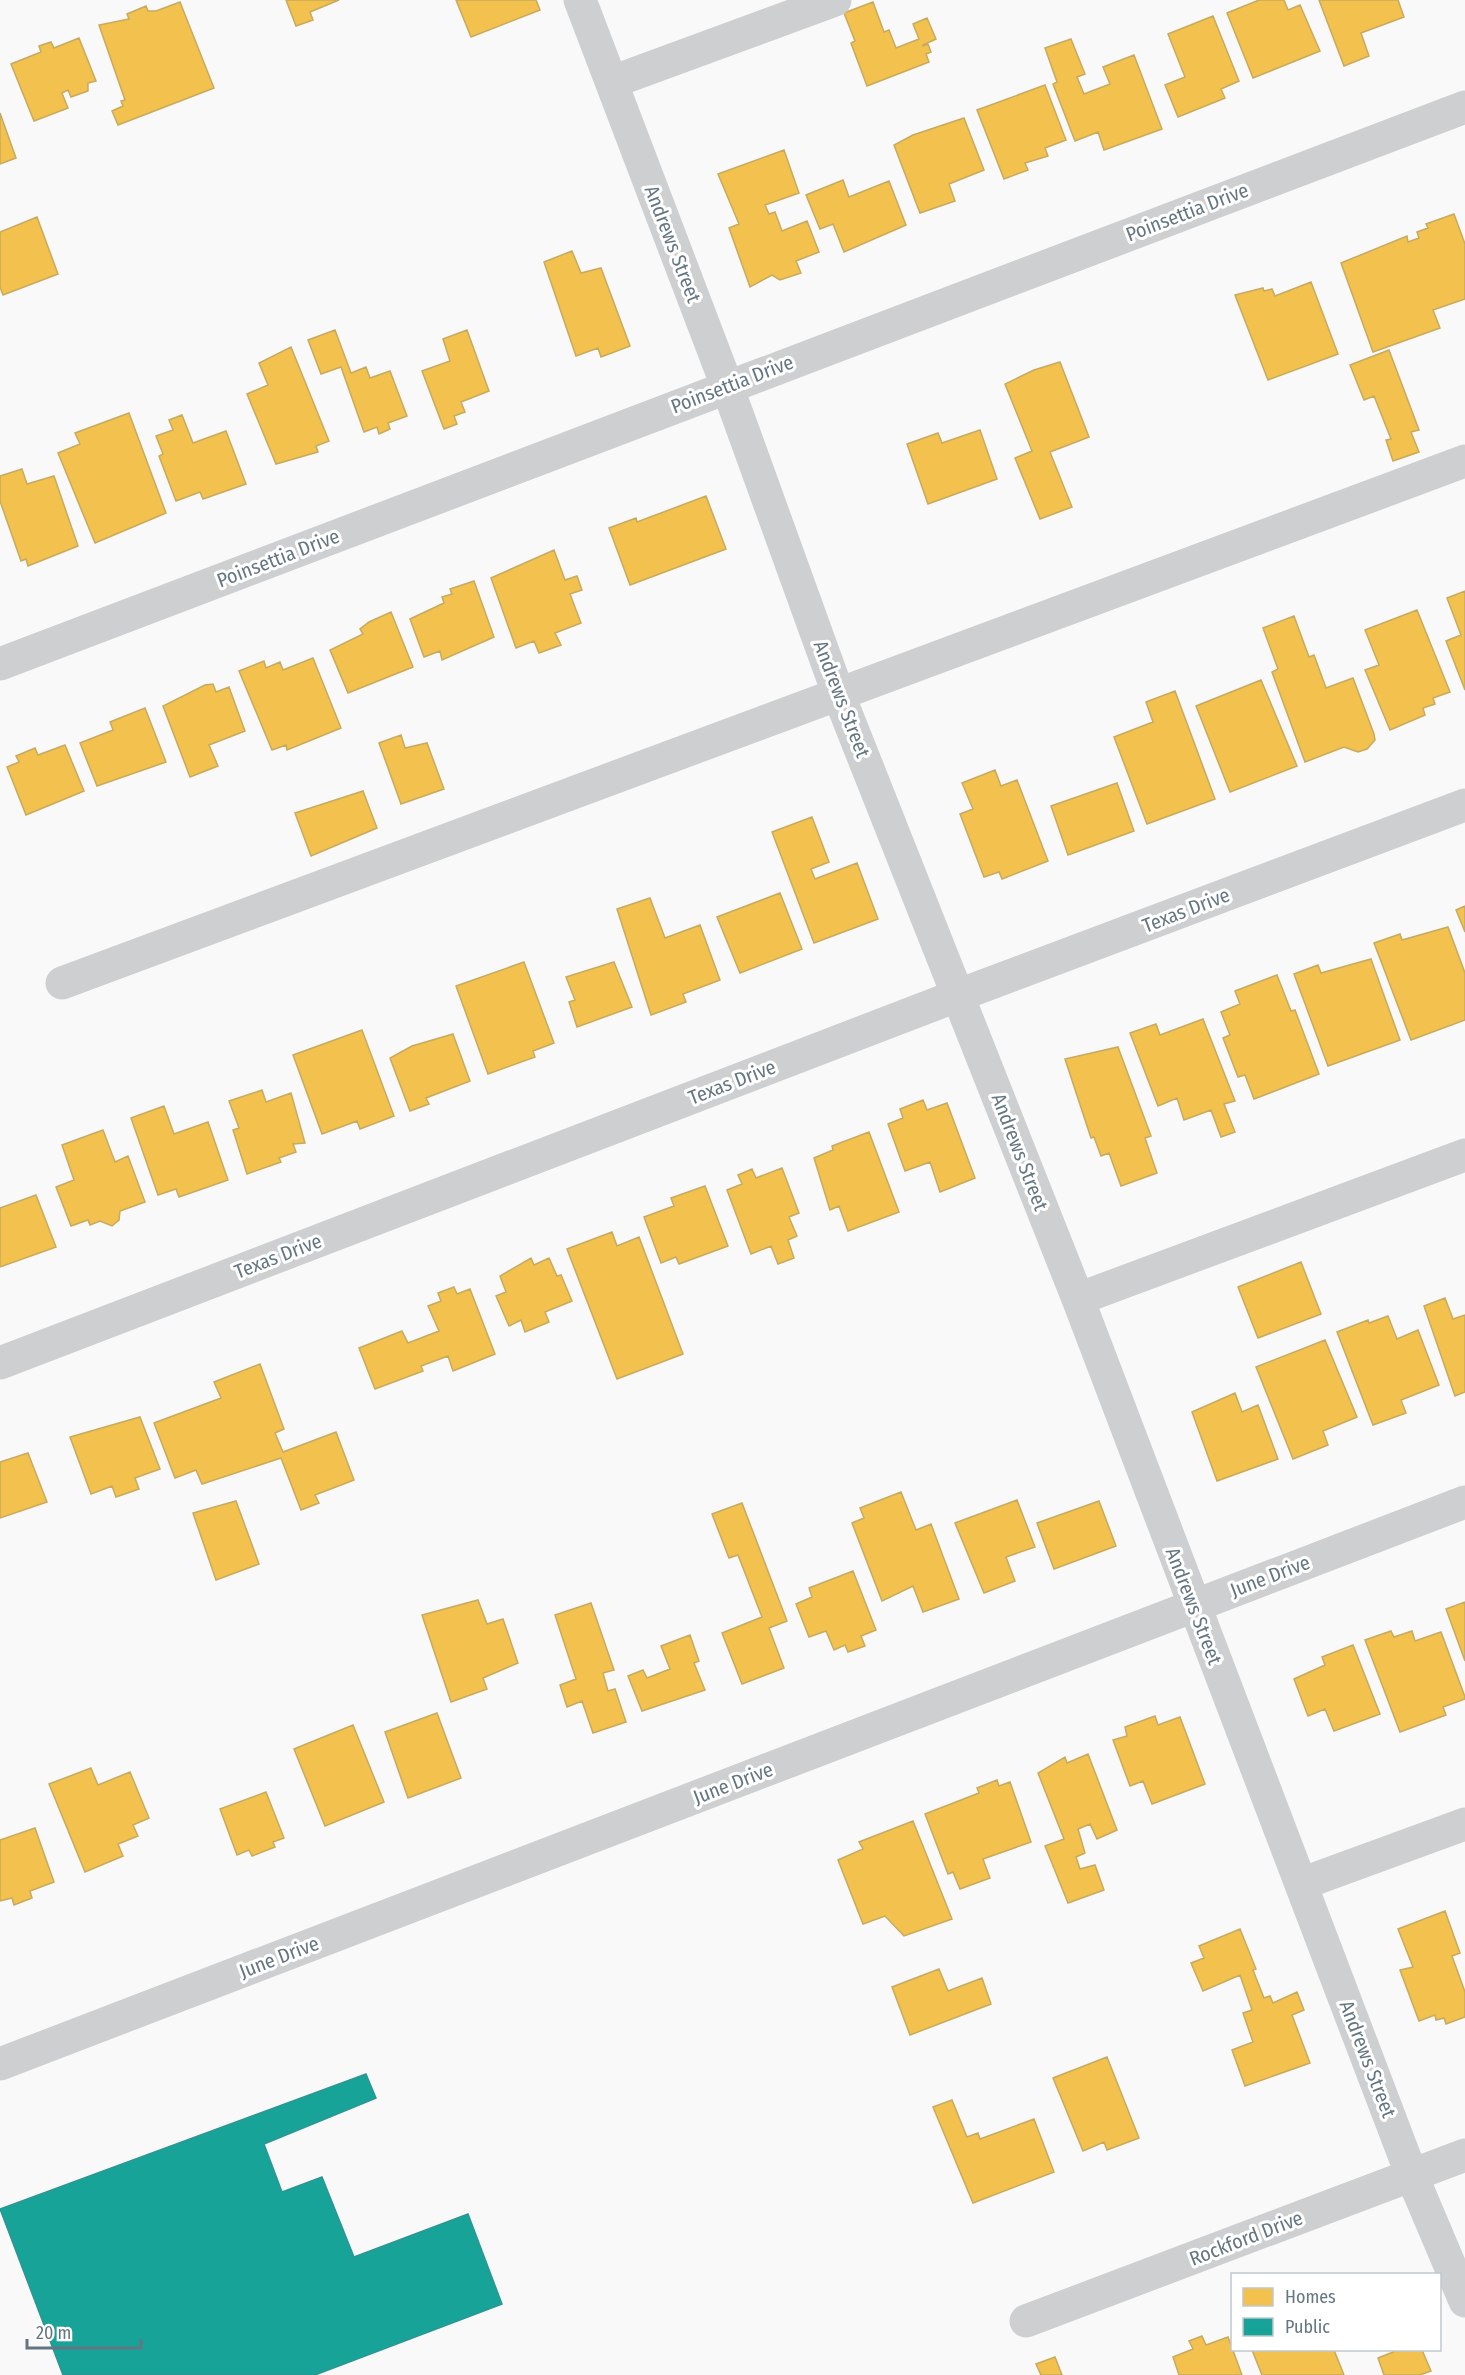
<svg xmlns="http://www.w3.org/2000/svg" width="1465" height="2375" font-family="'Fira Sans Condensed',sans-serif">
<rect width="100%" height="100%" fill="#f9f9f9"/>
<path fill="#f2c14e" stroke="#c8aa5e" stroke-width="1.5" d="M 286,0 L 339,0 L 310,12 L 313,20 L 296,26 Z
M 456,0 L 536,0 L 540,10 L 471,37 Z
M 1259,0 L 1284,0 L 1288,10 L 1300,5 L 1320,51 L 1253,78 L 1227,13 Z
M 1319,0 L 1398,0 L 1404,17 L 1361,33 L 1369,56 L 1344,66 Z
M 180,2 L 214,88 L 118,125 L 112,111 L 123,106 L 121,101 L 125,100 L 99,25 L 129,19 L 127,14 L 146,6 L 148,11 L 156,11 Z
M 873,2 L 884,32 L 889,30 L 896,48 L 919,39 L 913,24 L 927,18 L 936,39 L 923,45 L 923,46 L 928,44 L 931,52 L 926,54 L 929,62 L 867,86 L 851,43 L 855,41 L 844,13 Z
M 1213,16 L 1239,81 L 1221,89 L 1225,98 L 1178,117 L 1165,85 L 1185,77 L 1168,34 Z
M 79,38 L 96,81 L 88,83 L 88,91 L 71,97 L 68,90 L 62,93 L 68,108 L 34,121 L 11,64 L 41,52 L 39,46 L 51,42 L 54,48 Z
M 1071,39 L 1085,74 L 1077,77 L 1084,94 L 1110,84 L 1103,67 L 1134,55 L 1162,129 L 1104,150 L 1098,132 L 1075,141 L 1053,84 L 1057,82 L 1045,48 Z
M 1045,85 L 1066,140 L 1045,148 L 1048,156 L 1025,163 L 1028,170 L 1004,179 L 977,110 Z
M 0,113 L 16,158 L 0,164 Z
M 964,118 L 984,170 L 949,184 L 955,201 L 920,213 L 894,145 L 913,135 Z
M 784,150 L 799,193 L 765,205 L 769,214 L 775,212 L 782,231 L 807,221 L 819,252 L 796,261 L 801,273 L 780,280 L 772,275 L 750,287 L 729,228 L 739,224 L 718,174 Z
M 843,180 L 849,197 L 889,181 L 906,225 L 844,252 L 833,224 L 820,229 L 806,195 Z
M 1454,214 L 1465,244 L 1465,299 L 1433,310 L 1440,328 L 1373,352 L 1341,263 L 1407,236 L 1408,242 L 1419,238 L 1417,232 L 1428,228 L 1426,224 Z
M 37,217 L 58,274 L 3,295 L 0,287 L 0,232 Z
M 572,251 L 581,273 L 601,268 L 630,346 L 601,357 L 598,348 L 576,356 L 544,262 Z
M 1311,282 L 1338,354 L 1268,380 L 1235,295 L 1263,288 L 1264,291 L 1272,289 L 1275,296 Z
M 335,330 L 351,373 L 366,367 L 370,378 L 390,371 L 407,416 L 388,423 L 390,429 L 379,434 L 377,427 L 364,432 L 341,367 L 321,374 L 308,340 Z
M 467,330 L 489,391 L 461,402 L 465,412 L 454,416 L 457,424 L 444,429 L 422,371 L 450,361 L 443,339 Z
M 291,347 L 329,441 L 316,446 L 318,452 L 276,464 L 247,394 L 268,385 L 259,363 Z
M 1389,350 L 1419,430 L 1411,432 L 1419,452 L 1393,461 L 1386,440 L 1391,439 L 1374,396 L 1364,400 L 1350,365 Z
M 1060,362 L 1089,437 L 1050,452 L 1072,507 L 1040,519 L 1015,458 L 1032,451 L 1005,384 L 1034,370 Z
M 129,413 L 166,513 L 95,543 L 58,453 L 80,444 L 75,433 Z
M 182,415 L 193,443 L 226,431 L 246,484 L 203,499 L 200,492 L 176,501 L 159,456 L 163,454 L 156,436 L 173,430 L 169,420 Z
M 980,430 L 997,479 L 928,504 L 907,444 L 938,433 L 942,443 Z
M 22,469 L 27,484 L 54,476 L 78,546 L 28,566 L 26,559 L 21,561 L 0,501 L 0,476 Z
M 706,496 L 726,549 L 630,585 L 609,528 L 636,518 L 637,522 Z
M 554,550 L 565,580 L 577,576 L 582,590 L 570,594 L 581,623 L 555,633 L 561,645 L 539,653 L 534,641 L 516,648 L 491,578 Z
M 474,581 L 494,637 L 442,660 L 440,651 L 424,657 L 410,619 L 444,603 L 442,597 L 452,594 L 450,589 Z
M 1465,591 L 1465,690 L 1446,641 L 1461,635 L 1447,598 Z
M 1417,610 L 1450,692 L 1433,698 L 1435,704 L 1423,708 L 1425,715 L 1390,730 L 1365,670 L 1379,665 L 1365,630 Z
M 391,612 L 413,667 L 348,693 L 330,650 L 363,634 L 360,629 L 369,622 Z
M 1294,616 L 1309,657 L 1314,655 L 1326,688 L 1353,678 L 1374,734 L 1375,740 L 1367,749 L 1358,752 L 1344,747 L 1305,762 L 1272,672 L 1278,669 L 1263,628 Z
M 313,658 L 341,728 L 287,750 L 286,745 L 272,750 L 239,671 L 264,661 L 266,668 L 280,662 L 283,670 Z
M 1261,680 L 1297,766 L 1230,792 L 1196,706 Z
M 213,684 L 216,692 L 229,687 L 245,731 L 209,745 L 218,766 L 190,777 L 163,706 L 205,685 Z
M 1175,691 L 1215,799 L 1147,824 L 1114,737 L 1153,722 L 1146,702 Z
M 145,708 L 166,762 L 97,786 L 80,743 L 113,730 L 110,722 Z
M 401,735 L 405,748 L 427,743 L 444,789 L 401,804 L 379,743 Z
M 65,745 L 84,791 L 26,815 L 7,767 L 19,762 L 16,756 L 35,748 L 38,755 Z
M 995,770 L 1001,786 L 1017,780 L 1048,861 L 1002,879 L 999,872 L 984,877 L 960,814 L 973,809 L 962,783 Z
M 1117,783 L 1134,831 L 1068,855 L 1051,806 Z
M 363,791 L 377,828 L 311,856 L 295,813 Z
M 812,817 L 829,862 L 811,869 L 815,879 L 857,863 L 878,919 L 814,943 L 772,832 Z
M 780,893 L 802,949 L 740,973 L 717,917 Z
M 650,898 L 665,938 L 700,925 L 720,980 L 683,994 L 686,1002 L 651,1015 L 617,909 Z
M 1465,906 L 1465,932 L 1456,910 Z
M 1448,927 L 1465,973 L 1465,1020 L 1411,1040 L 1374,943 L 1400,934 L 1402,940 Z
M 1371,959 L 1400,1040 L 1328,1066 L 1294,974 L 1318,965 L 1321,973 Z
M 524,962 L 554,1043 L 533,1051 L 535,1057 L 488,1074 L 456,986 Z
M 614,962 L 632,1007 L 577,1027 L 569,1002 L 575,1000 L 566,977 Z
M 1277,975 L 1291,1011 L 1295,1010 L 1319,1074 L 1254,1099 L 1245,1075 L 1238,1077 L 1223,1038 L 1230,1035 L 1221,1012 L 1240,1004 L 1235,991 Z
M 1203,1019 L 1235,1101 L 1224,1104 L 1235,1132 L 1221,1137 L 1211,1110 L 1184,1120 L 1177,1098 L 1158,1106 L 1130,1033 L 1156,1024 L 1160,1035 Z
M 362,1030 L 394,1116 L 360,1129 L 357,1121 L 322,1134 L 293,1055 Z
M 453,1034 L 470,1081 L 426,1098 L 429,1104 L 410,1111 L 390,1058 L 412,1046 Z
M 1118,1047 L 1151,1136 L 1145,1138 L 1157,1173 L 1121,1186 L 1109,1153 L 1101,1156 L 1094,1137 L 1091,1138 L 1065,1059 Z
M 262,1090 L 266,1102 L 291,1093 L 305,1143 L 293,1144 L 296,1152 L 279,1158 L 281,1162 L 247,1174 L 233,1130 L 239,1128 L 229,1101 Z
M 923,1100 L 927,1110 L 947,1103 L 975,1178 L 940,1192 L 930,1162 L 905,1171 L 888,1124 L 903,1118 L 900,1109 Z
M 164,1106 L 174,1134 L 208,1122 L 228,1180 L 179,1197 L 176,1189 L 158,1195 L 131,1118 Z
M 103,1130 L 115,1162 L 128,1156 L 145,1202 L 120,1211 L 119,1220 L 112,1226 L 100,1221 L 90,1225 L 88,1220 L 71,1226 L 56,1187 L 74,1180 L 62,1145 Z
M 869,1132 L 899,1212 L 848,1231 L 839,1206 L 830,1210 L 814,1158 L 833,1150 L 832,1146 Z
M 782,1168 L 799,1213 L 789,1217 L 797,1236 L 788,1240 L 794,1258 L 778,1264 L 771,1246 L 751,1254 L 727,1190 L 742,1184 L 738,1175 L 752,1169 L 756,1178 Z
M 705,1186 L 728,1246 L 679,1264 L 676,1257 L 661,1263 L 644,1217 L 674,1206 L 671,1198 Z
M 36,1195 L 56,1247 L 0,1267 L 0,1208 Z
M 612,1232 L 617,1246 L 639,1237 L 683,1354 L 617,1379 L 567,1249 Z
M 531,1258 L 534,1265 L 549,1258 L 557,1276 L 561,1275 L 572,1301 L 545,1312 L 549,1322 L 525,1332 L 521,1320 L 509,1326 L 496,1296 L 506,1292 L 500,1276 Z
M 1301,1262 L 1321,1314 L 1258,1338 L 1238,1287 Z
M 454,1287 L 457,1294 L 470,1289 L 495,1354 L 453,1371 L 448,1356 L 421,1366 L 423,1371 L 375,1389 L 359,1348 L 402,1331 L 408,1343 L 439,1331 L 428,1306 L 441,1301 L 438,1293 Z
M 1445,1298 L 1453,1319 L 1465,1315 L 1465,1392 L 1455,1396 L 1424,1306 Z
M 1388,1316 L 1397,1339 L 1418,1330 L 1439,1385 L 1401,1400 L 1406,1413 L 1373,1425 L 1337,1332 L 1368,1320 L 1369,1323 Z
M 1325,1340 L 1357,1417 L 1323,1431 L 1328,1445 L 1293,1459 L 1256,1367 Z
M 260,1364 L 284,1429 L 275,1433 L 283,1452 L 336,1432 L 354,1480 L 315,1495 L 319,1503 L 301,1510 L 281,1458 L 202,1484 L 196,1470 L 175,1478 L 154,1423 L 221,1398 L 214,1382 Z
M 1235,1393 L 1242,1412 L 1258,1405 L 1278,1459 L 1217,1481 L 1192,1412 Z
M 140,1417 L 160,1469 L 135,1478 L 139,1489 L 116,1497 L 112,1486 L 91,1494 L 70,1437 Z
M 28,1453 L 47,1502 L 0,1518 L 0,1462 Z
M 901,1492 L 916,1530 L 931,1524 L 959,1599 L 923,1612 L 913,1586 L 882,1601 L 852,1523 L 864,1518 L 860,1508 Z
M 1017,1500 L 1035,1547 L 1006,1557 L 1015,1581 L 984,1593 L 955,1523 Z
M 236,1501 L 259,1564 L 216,1580 L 193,1513 Z
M 1099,1501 L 1116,1546 L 1054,1569 L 1037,1523 Z
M 742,1503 L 787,1621 L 769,1628 L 784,1668 L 742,1684 L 722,1633 L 762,1617 L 738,1555 L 729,1558 L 712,1514 Z
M 853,1571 L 876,1630 L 861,1636 L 865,1646 L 848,1652 L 845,1645 L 834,1650 L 826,1631 L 809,1637 L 796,1604 L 812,1597 L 809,1588 Z
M 478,1600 L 487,1624 L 503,1619 L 518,1663 L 483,1678 L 487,1689 L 451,1702 L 422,1615 Z
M 1465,1602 L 1465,1661 L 1446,1609 Z
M 591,1603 L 614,1670 L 603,1673 L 608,1691 L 615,1689 L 626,1722 L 593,1733 L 582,1701 L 567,1707 L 560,1685 L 576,1679 L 555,1615 Z
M 1391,1631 L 1394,1637 L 1412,1631 L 1415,1641 L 1441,1632 L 1465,1697 L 1465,1699 L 1443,1707 L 1446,1715 L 1400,1732 L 1365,1640 Z
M 690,1635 L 699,1661 L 694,1663 L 705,1690 L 642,1711 L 628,1676 L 643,1670 L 647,1678 L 670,1669 L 661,1646 Z
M 1353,1645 L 1380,1714 L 1334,1731 L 1325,1709 L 1308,1716 L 1294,1679 L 1325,1665 L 1322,1657 Z
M 437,1713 L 461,1778 L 408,1798 L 385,1732 Z
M 1155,1716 L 1158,1725 L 1180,1717 L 1205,1784 L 1152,1804 L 1143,1781 L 1130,1786 L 1113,1740 L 1127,1736 L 1125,1727 Z
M 353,1725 L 384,1802 L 325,1826 L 294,1749 Z
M 1088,1754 L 1117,1830 L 1097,1839 L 1090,1824 L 1078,1829 L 1085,1853 L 1076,1857 L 1080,1869 L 1095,1865 L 1104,1890 L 1068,1903 L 1045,1846 L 1064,1839 L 1038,1773 L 1065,1757 L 1067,1763 Z
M 91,1768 L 98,1785 L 130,1772 L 149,1818 L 133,1825 L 138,1836 L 118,1844 L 123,1856 L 85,1872 L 49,1784 Z
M 997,1780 L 999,1786 L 1010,1782 L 1031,1842 L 983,1859 L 990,1878 L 960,1889 L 953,1872 L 948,1874 L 925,1814 L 979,1793 L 977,1788 Z
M 266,1792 L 284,1838 L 273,1842 L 275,1847 L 252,1856 L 249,1850 L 237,1855 L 220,1809 Z
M 913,1821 L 952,1919 L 904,1936 L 885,1916 L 863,1924 L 838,1860 L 863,1849 L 859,1842 Z
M 35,1828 L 54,1882 L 30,1891 L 32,1898 L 14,1905 L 12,1898 L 0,1901 L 0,1840 Z
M 1445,1911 L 1460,1953 L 1452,1956 L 1465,1992 L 1465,2017 L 1446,2024 L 1444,2018 L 1436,2020 L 1435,2015 L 1419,2021 L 1400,1970 L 1413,1967 L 1398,1929 Z
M 1240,1929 L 1256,1969 L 1253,1970 L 1264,1998 L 1270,1996 L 1273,2003 L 1297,1992 L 1304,2010 L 1292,2015 L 1310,2063 L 1245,2086 L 1232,2050 L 1253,2042 L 1243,2013 L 1252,2010 L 1240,1975 L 1203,1991 L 1191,1963 L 1204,1958 L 1199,1946 Z
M 939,1969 L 948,1991 L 982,1978 L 991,2004 L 910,2035 L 892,1987 Z
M 1107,2057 L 1139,2138 L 1107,2150 L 1104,2142 L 1083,2151 L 1053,2078 Z
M 952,2100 L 967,2137 L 978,2133 L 980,2139 L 1034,2119 L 1054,2172 L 973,2203 L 933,2107 Z
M 1202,2336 L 1206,2345 L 1228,2337 L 1242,2375 L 1179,2375 L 1173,2357 L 1193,2349 L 1189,2341 Z
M 1252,2350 L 1334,2350 L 1344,2375 L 1262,2375 Z
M 1392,2350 L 1422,2350 L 1431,2371 L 1420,2375 L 1384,2375 L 1378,2358 L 1393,2352 Z
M 1055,2357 L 1062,2375 L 1041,2375 L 1036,2364 Z"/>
<path fill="#17a398" stroke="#2e9692" stroke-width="1.5" d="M 366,2074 L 376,2098 L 264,2144 L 282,2192 L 322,2177 L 354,2257 L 468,2214 L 502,2304 L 315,2375 L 63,2375 L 0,2209 Z"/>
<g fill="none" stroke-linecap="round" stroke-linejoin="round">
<path stroke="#cecfd0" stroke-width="33" d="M 580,0 L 727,386 L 838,693 L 1078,1299 L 1412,2176 L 1465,2301
M 612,82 L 835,0
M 0,664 L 1465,107
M 62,983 L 1465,461
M 1078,1299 L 1465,1155
M 0,1363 L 959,995 L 1465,805
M 1301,1884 L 1465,1824
M 0,2064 L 1465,1502
M 1026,2321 L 1465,2155"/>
</g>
<g text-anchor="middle" stroke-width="6" stroke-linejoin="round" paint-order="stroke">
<g font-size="20" fill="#657683" stroke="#fff">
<text transform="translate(1187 212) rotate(-21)" y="7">Poinsettia Drive</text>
<text transform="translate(673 244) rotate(69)" y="7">Andrews Street</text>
<text transform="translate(732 384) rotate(-21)" y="7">Poinsettia Drive</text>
<text transform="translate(278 558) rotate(-21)" y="7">Poinsettia Drive</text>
<text transform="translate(842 699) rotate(69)" y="7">Andrews Street</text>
<text transform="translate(1186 910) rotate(-21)" y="7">Texas Drive</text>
<text transform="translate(732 1082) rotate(-21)" y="7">Texas Drive</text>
<text transform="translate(1020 1152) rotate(69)" y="7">Andrews Street</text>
<text transform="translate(278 1256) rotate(-21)" y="7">Texas Drive</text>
<text transform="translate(1270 1576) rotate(-21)" y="7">June Drive</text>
<text transform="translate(1194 1606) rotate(69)" y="7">Andrews Street</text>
<text transform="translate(733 1783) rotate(-21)" y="7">June Drive</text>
<text transform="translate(279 1957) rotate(-21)" y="7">June Drive</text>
<text transform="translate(1368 2059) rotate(69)" y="7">Andrews Street</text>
<text transform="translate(1246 2238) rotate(-21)" y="7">Rockford Drive</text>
</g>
</g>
<rect x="1231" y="2273" width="210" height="78" fill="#ffffff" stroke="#c1c8cd" stroke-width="1.5"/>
<rect x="1243" y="2288" width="30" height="18" fill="#f2c14e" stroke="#c1c8cd" stroke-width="1.5"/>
<text x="1285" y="2303" font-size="18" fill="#657683">Homes</text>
<rect x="1243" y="2318" width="30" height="18" fill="#17a398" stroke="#c1c8cd" stroke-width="1.5"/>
<text x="1285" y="2333" font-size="18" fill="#657683">Public</text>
<path d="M27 2339v9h114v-9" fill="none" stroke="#657683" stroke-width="3"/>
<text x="36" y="2339" font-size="18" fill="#657683" stroke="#ffffff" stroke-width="4.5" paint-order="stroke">20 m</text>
</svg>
